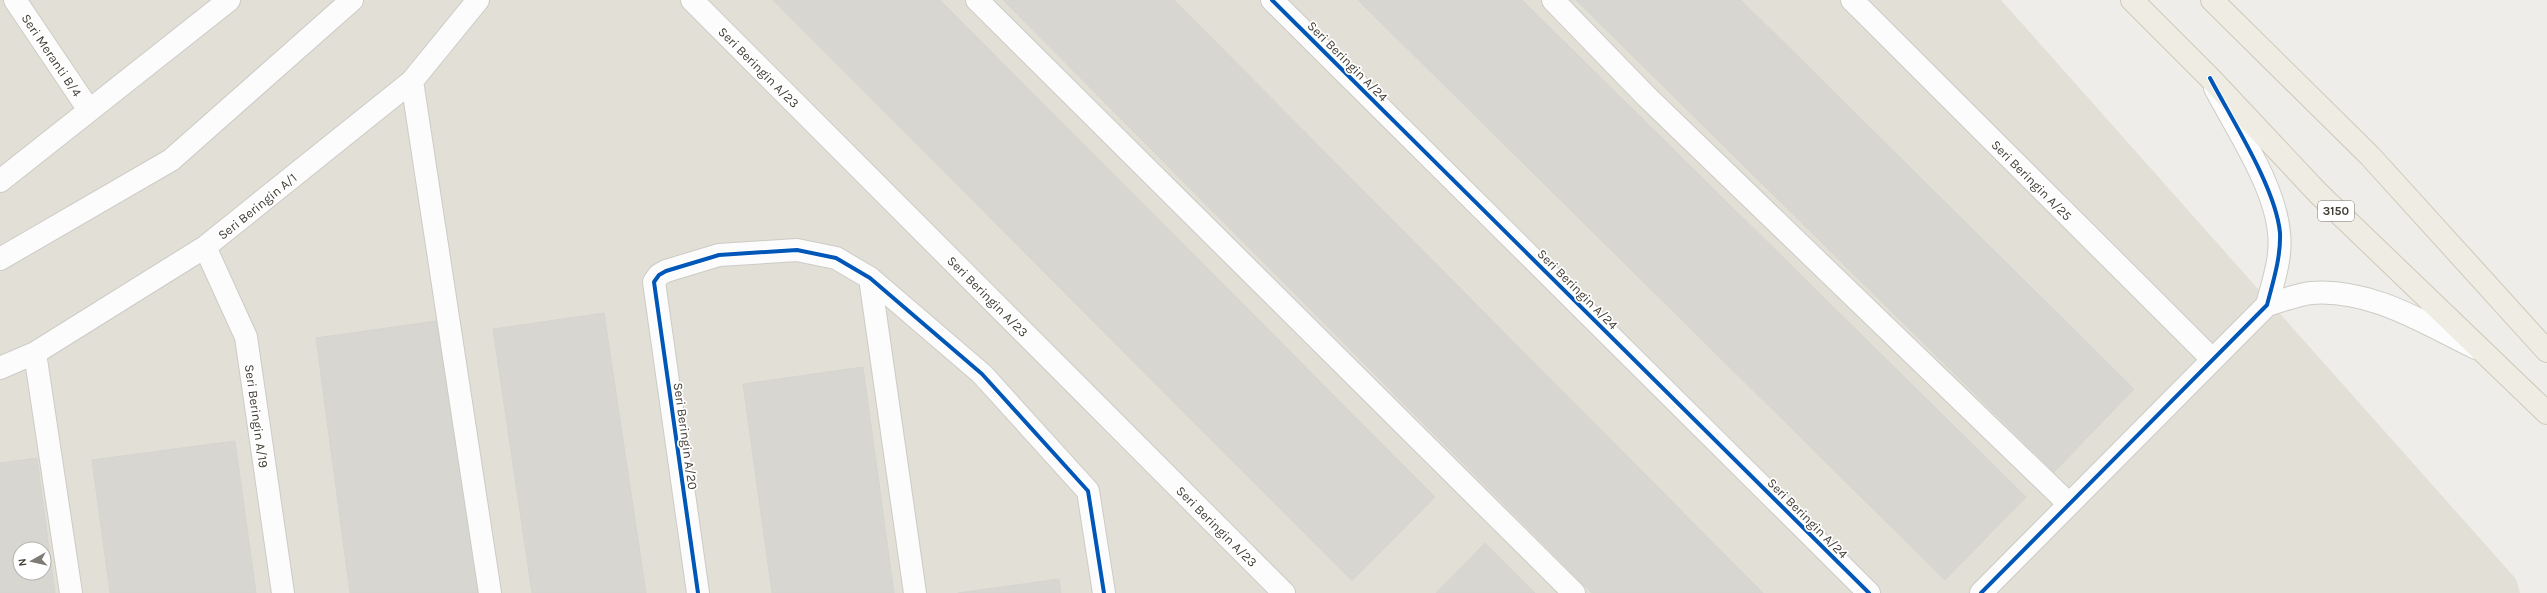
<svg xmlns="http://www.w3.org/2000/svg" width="2547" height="593" font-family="Karla,sans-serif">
<rect width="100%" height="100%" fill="#eeede9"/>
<path fill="#e2dfd6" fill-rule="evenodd" d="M 0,0 L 2001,0 L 2516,579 L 2520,593 L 0,593 ZM 20,549 L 44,549 L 44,573 L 20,573 Z"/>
<path fill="#d8d6d1" stroke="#d6d4cf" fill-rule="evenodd" d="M 773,0 L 940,0 L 1435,497 L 1352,581 Z
M 1003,0 L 1174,0 L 1763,593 L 1592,593 Z
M 1358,0 L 1522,0 L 2026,497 L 1945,580 Z
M 1576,0 L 1741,0 L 2134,389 L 2054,472 Z
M 604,313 L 646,593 L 532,593 L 493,329 Z
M 444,320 L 481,593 L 350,593 L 316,338 Z
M 863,367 L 894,593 L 772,593 L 743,384 Z
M 235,441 L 256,593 L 110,593 L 92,460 Z
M 37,458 L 55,593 L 0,593 L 0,463 ZM 20,549 L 44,549 L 44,573 L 20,573 Z
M 1485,543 L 1535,593 L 1436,593 Z
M 1059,579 L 1061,593 L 958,593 Z"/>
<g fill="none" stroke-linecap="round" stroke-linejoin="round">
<g stroke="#cccbc6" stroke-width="24">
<path id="minor" d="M 15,0 L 89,110
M 692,0 L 1284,593
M 977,0 L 1574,593
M 1272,0 L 1869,593
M 1553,0 L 1646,96 L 2069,504
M 1852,0 L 2212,359
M 412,81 L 490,593
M 0,181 L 229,0
M 205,247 L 246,337 L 283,593
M 0,259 L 171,160 L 352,0
M 870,278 L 915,593
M 2267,305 C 2281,301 2296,295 2311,293 C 2370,288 2424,323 2476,348
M 35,353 L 71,593
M 0,368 L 35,353 L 205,247 L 412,81 L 478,0
M 698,593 L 654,282 L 659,275 L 666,271 L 719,255 L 797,250 L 836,258 L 870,278 L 982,374 L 1088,491 L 1104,593
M 1981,593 L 2267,305 C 2273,282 2282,257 2279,233 C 2275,186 2237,130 2215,88"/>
</g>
<g stroke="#cfc9b8" stroke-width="24">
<path id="major" d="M 2132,0 L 2210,78 L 2318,193 L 2547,413
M 2212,0 L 2370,156 L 2547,351"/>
</g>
<use href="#minor" stroke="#fcfcfc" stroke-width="22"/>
<use href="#major" stroke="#efece4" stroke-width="22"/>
<g stroke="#fff" stroke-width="6">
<path id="cycleway" d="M 1272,0 L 1869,593
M 698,593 L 654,282 L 659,275 L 666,271 L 719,255 L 797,250 L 836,258 L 870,278 L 982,374 L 1088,491 L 1104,593
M 1981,593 L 2267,305 C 2273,282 2281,257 2280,233 C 2276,188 2232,120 2210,78"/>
</g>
<use href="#cycleway" stroke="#0057b8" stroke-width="4"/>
</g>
<g text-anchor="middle" stroke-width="3.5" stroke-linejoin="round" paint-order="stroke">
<rect fill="#fff" stroke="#7b7872" stroke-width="1" x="2318" y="201" width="36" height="20" rx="3"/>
<g font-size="12" font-weight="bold" fill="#433e36">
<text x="2336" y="215">3150</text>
</g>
<g font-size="13" fill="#433e36" stroke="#fff">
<text transform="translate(52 55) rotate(56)" y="5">Seri Meranti B/4</text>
<text transform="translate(1348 61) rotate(45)" y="5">Seri Beringin A/24</text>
<text transform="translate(759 67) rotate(45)" y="5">Seri Beringin A/23</text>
<text transform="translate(2032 180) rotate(45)" y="5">Seri Beringin A/25</text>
<text transform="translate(257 206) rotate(-39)" y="5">Seri Beringin A/1</text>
<text transform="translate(1578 289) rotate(45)" y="5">Seri Beringin A/24</text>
<text transform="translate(988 296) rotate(45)" y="5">Seri Beringin A/23</text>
<text transform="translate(257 416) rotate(82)" y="5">Seri Beringin A/19</text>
<text transform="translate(686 436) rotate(82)" y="5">Seri Beringin A/20</text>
<text transform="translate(1808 518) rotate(45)" y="5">Seri Beringin A/24</text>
<text transform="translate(1217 526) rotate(45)" y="5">Seri Beringin A/23</text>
</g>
</g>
<g transform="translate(32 561) rotate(262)"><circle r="19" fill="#ffffff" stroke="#b4b2af"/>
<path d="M0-3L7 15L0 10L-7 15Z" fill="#7f7b75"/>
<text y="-6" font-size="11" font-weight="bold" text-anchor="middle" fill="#433e36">N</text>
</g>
</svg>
